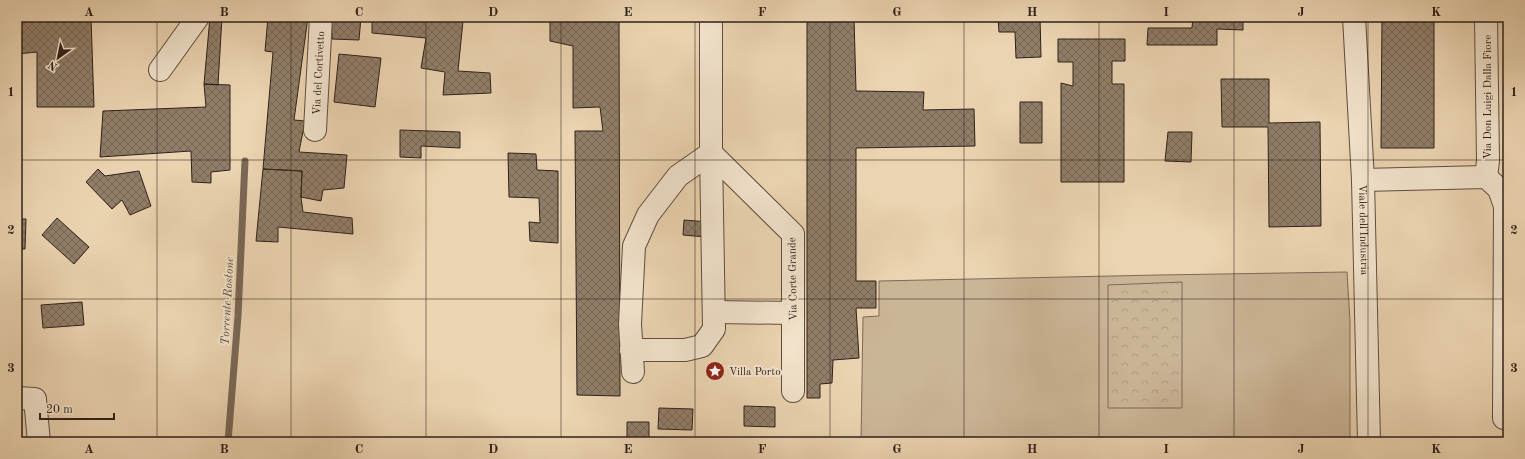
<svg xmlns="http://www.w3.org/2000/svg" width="1525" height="459" font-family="'Old Standard TT',serif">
<defs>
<pattern id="park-crowns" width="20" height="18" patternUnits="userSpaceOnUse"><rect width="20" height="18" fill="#cbb597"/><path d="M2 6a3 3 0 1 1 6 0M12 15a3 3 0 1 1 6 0" fill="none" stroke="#af9b82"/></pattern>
<pattern id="building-cross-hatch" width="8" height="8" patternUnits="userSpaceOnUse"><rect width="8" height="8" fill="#917e69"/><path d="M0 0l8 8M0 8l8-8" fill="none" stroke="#776756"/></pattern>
</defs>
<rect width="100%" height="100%" fill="#ebd4b1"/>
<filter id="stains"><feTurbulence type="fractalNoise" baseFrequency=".005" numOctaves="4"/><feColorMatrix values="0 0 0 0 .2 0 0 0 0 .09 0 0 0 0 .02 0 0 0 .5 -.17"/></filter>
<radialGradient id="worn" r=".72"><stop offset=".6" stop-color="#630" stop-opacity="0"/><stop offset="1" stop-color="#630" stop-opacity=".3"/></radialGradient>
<path fill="#cbb597" stroke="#7e6a58" d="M 1347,272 L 1350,321 L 1350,442 L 861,442 L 863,317 L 879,316 L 879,281 L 1159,275 Z"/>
<path fill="url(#park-crowns)" stroke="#7e6a58" d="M 1182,282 L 1182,408 L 1108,408 L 1108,285 Z"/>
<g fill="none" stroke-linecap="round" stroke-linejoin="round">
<path stroke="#7a6756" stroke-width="7" d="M 228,442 L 238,316 L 245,161"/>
</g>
<path fill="url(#building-cross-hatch)" stroke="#30201a" d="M 91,17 L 94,107 L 37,107 L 37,52 L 17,54 L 17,23 L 55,18 Z
M 105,17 L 155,17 L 106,21 Z
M 210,17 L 222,17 L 218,85 L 204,84 Z
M 268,17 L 308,17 L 294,120 L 305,121 L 299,152 L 347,155 L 344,188 L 323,190 L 321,201 L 301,197 L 302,171 L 263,169 L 273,52 L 265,51 Z
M 331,17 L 361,17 L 359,40 L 332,39 Z
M 372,17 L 421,17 L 421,19 L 463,21 L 458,71 L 490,73 L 491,93 L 443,95 L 445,72 L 421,68 L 426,38 L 372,33 Z
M 550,17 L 619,17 L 620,396 L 577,395 L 575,131 L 603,131 L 600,107 L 573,108 L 573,46 L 550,41 Z
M 807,17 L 854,17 L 856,91 L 924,92 L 923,110 L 974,109 L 975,146 L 856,148 L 856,281 L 876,281 L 876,308 L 856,308 L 859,358 L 833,360 L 832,383 L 820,384 L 820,398 L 807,398 Z
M 998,17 L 1040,17 L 1041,57 L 1016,58 L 1015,32 L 999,32 Z
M 1193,17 L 1243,17 L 1243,30 L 1217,29 L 1217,45 L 1147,45 L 1148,28 L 1192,28 Z
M 1382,17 L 1434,17 L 1434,148 L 1381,148 Z
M 1058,39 L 1125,39 L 1125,61 L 1112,61 L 1112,84 L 1124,84 L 1124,182 L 1061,182 L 1061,83 L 1073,86 L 1073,62 L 1058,62 Z
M 339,54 L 381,58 L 375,107 L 334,102 Z
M 1221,79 L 1269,79 L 1269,123 L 1320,122 L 1321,226 L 1269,227 L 1268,127 L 1222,127 Z
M 204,84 L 230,85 L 230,170 L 211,172 L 211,183 L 192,182 L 191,151 L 100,157 L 103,111 L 206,107 Z
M 1020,102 L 1042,102 L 1042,143 L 1020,143 Z
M 400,130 L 460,132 L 460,148 L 421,146 L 421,158 L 400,157 Z
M 1168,132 L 1192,132 L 1191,162 L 1165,161 Z
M 508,153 L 536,154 L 537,170 L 558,171 L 558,243 L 530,241 L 529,222 L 540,223 L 539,198 L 509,197 Z
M 98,169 L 105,176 L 139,171 L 151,206 L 130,215 L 122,200 L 112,209 L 86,182 Z
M 263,169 L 302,171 L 301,197 L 303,212 L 352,218 L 353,234 L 278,227 L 278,242 L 256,241 Z
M 57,218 L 89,247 L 74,264 L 42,235 Z
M 17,219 L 26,219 L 25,249 L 17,249 Z
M 684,220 L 708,222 L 706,237 L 683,235 Z
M 82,302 L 84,325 L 43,328 L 41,305 Z
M 744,406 L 775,407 L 775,427 L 744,426 Z
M 659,408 L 693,409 L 692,430 L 658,429 Z
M 627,422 L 649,422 L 649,442 L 627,442 Z"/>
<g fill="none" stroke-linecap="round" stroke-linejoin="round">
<g stroke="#5f4d40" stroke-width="24">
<g id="minor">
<path id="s1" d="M 1354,17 L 1363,180 L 1369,442"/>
<path d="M 160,70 L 198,17"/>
<path id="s2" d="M 315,130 L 321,17"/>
<path d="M 711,153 L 793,234 L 793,391"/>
<path d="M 1486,177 L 1488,161 L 1486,17"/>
<path d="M 1363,180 L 1486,177 L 1499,189 L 1505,206 L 1504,418 L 1508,418"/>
<path d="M 714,312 L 793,313"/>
<path d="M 631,350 L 685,350 L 702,346 L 714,329 L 711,153 L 711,17"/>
<path d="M 633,372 L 630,324 L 634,246 L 648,215 L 678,176 L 711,153"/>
<path d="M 17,398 L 35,399 L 39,442"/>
</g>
</g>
<use href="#minor" stroke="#f2e3cc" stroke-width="22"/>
</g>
<path fill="none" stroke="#30201a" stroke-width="1" stroke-opacity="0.55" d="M 157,17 L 157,442M 291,17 L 291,442M 426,17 L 426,442M 561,17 L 561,442M 695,17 L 695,442M 830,17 L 830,442M 964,17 L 964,442M 1099,17 L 1099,442M 1234,17 L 1234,442M 1368,17 L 1368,442M 17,160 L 1508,160M 17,299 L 1508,299"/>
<defs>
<g id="sight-disc" transform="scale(1)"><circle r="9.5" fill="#8f2418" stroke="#f2e3cc"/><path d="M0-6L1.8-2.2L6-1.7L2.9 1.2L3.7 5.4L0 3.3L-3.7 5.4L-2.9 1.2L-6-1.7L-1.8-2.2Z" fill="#fff"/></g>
</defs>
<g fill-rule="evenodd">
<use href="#sight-disc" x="715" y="371"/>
</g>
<g text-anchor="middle" stroke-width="4" stroke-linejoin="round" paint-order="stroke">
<g font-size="11" fill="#30201a" stroke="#f2e3cc">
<text dy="4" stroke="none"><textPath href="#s2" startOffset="57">Via del Cortivetto</textPath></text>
<text transform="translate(1487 97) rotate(-90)" y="4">Via Don Luigi Dalla Fiore</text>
<text dy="4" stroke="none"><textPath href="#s1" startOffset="213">Viale dell'Industria</textPath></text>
<text transform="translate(792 279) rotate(-91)" y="4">Via Corte Grande</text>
</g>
<g font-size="11" fill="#30201a" stroke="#f2e3cc" text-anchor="start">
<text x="729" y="375">Villa Porto</text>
</g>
<g font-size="12" font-style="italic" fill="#5b4a3d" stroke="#f2e3cc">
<text transform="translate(227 301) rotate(-87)" y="4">Torrente Rostone</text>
</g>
</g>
<rect width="1525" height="459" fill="none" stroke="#ebd4b1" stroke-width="44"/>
<g transform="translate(58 58) rotate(213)" stroke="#f2e3cc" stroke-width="3" paint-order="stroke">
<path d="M0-3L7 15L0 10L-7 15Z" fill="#30201a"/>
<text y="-6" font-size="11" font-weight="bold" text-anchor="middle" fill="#30201a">N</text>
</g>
<path d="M40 413v6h74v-6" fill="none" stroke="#30201a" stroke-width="2"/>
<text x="46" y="413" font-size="12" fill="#30201a" stroke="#f2e3cc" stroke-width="3" paint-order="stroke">20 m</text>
<rect x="22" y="22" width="1481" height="415" fill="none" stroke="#30201a" stroke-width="1.5"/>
<g font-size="13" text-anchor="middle" font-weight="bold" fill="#30201a">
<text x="89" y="16">A</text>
<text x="224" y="16">B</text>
<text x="359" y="16">C</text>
<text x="493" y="16">D</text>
<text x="628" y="16">E</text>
<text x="762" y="16">F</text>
<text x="897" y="16">G</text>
<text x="1032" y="16">H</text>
<text x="1166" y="16">I</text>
<text x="1301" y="16">J</text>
<text x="1436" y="16">K</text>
<text x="11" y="96">1</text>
<text x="1514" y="96">1</text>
<text x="11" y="234">2</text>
<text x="1514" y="234">2</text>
<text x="11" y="372">3</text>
<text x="1514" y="372">3</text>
<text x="89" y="453">A</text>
<text x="224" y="453">B</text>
<text x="359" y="453">C</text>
<text x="493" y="453">D</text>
<text x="628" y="453">E</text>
<text x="762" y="453">F</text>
<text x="897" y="453">G</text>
<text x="1032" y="453">H</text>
<text x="1166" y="453">I</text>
<text x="1301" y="453">J</text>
<text x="1436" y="453">K</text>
</g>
<rect width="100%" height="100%" filter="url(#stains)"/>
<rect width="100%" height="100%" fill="url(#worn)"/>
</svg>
